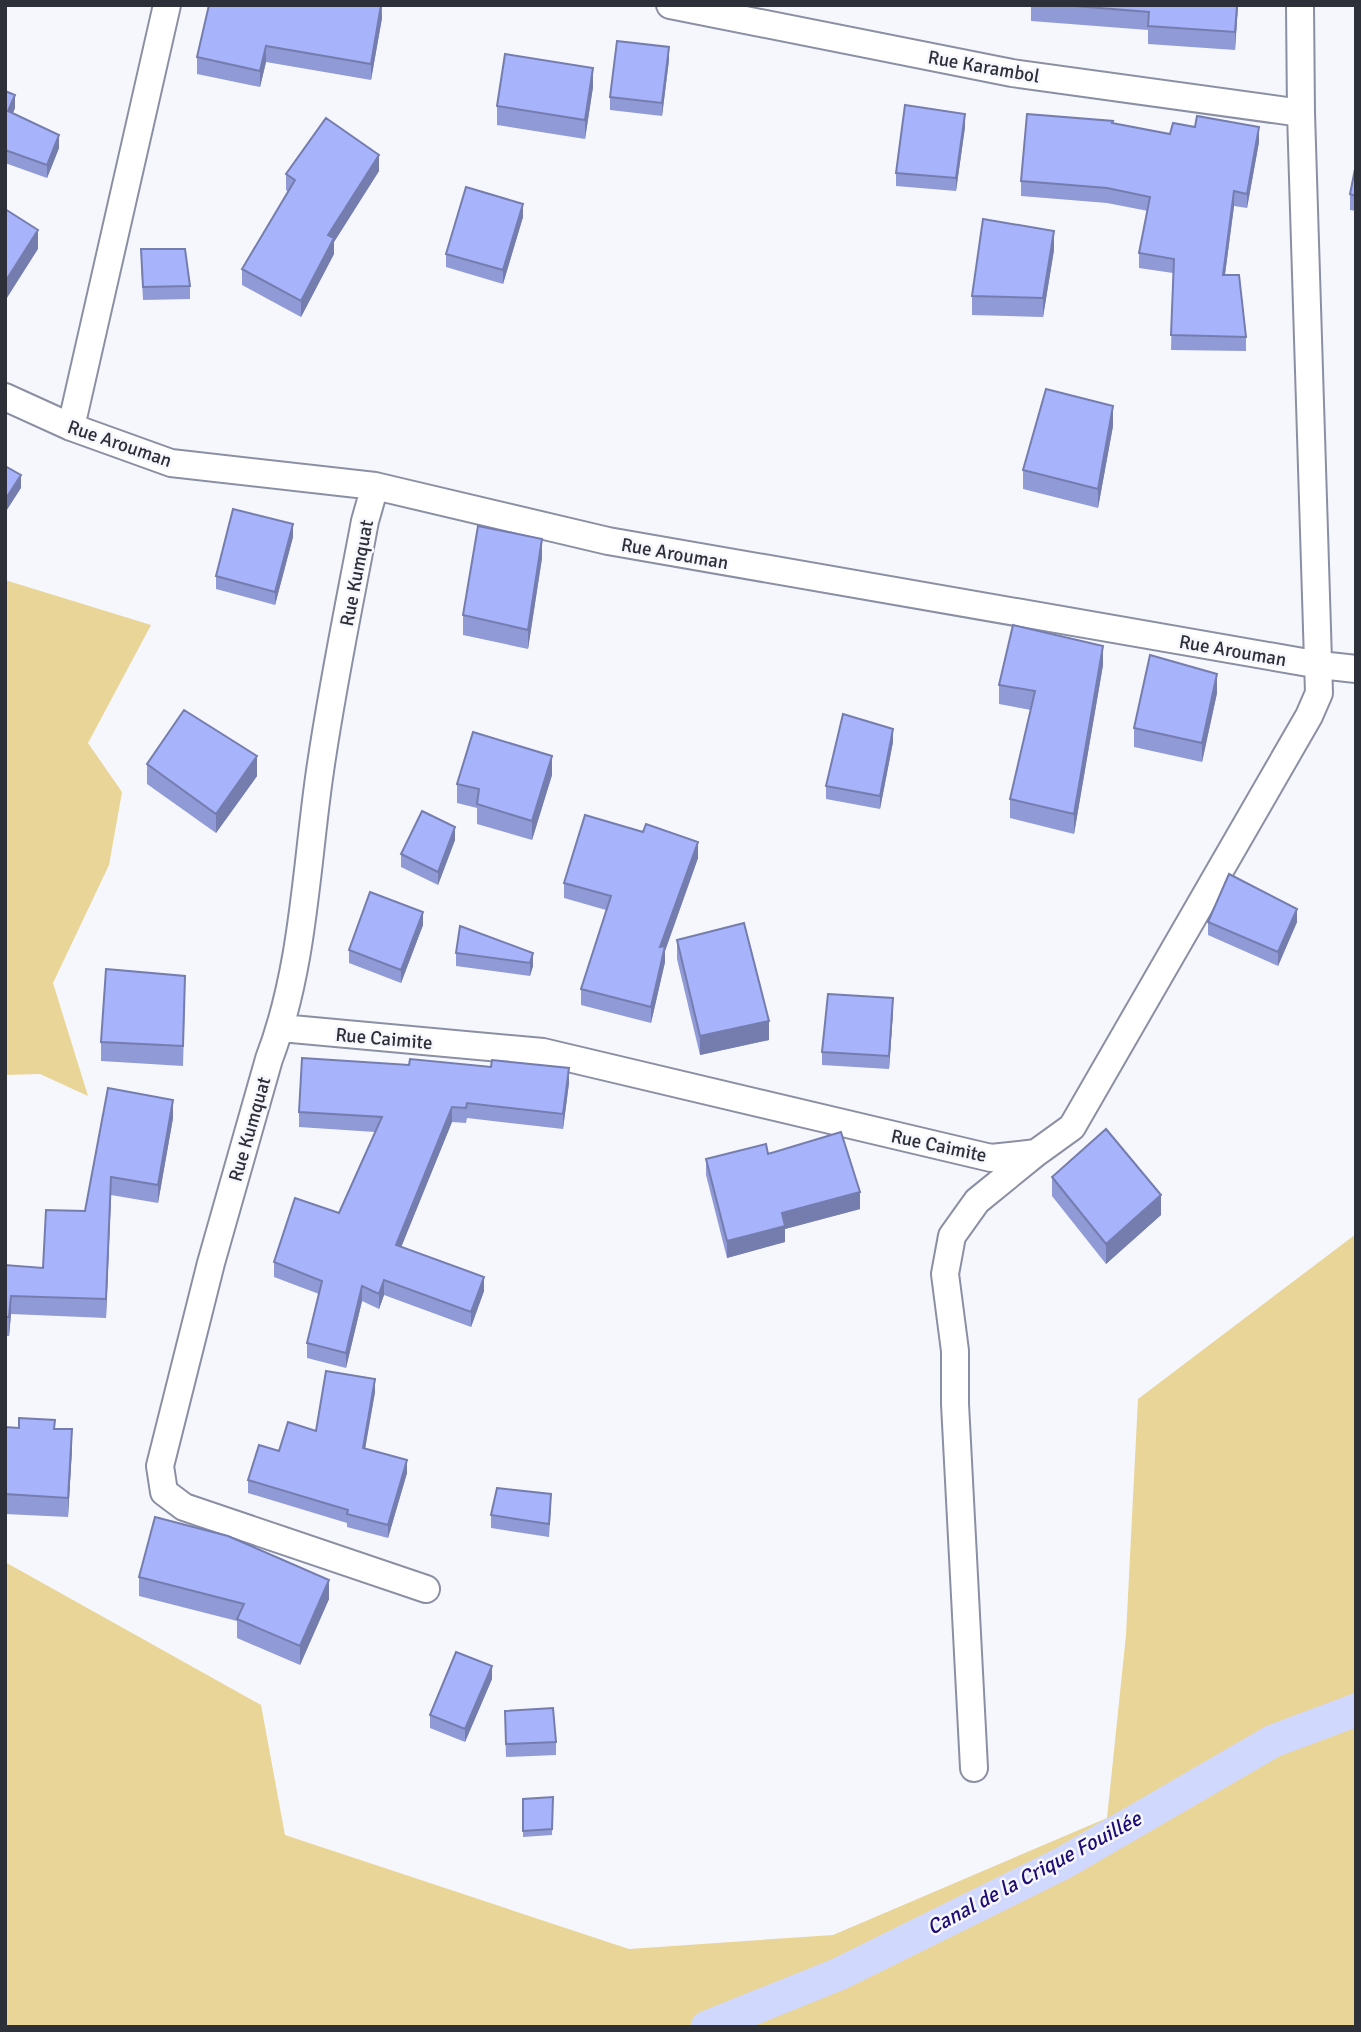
<svg xmlns="http://www.w3.org/2000/svg" width="1361" height="2032" font-family="Signika,sans-serif">
<rect width="100%" height="100%" fill="#f6f7fc"/>
<path fill="#e9d598" d="M 5,580 L 151,625 L 88,743 L 122,792 L 109,865 L 53,983 L 88,1096 L 40,1074 L 5,1075 Z
M 1356,1234 L 1356,2027 L 5,2027 L 5,1562 L 261,1705 L 285,1835 L 629,1949 L 833,1935 L 1107,1818 L 1126,1635 L 1138,1399 Z"/>
<g fill="none" stroke-linecap="round" stroke-linejoin="round">
<path stroke="#d1d8fd" stroke-width="33" d="M 707,2027 L 839,1974 L 1063,1863 L 1273,1741 L 1356,1710"/>
<g stroke="#8b8fa4" stroke-width="30">
<path id="street" d="M 670,5 L 1012,73 L 1301,113
M 5,397 L 71,427 L 171,463 L 375,486 L 608,541 L 1320,665 L 1356,669
M 71,427 L 167,5
M 375,486 L 365,521 C 349,606 331,692 319,778 C 306,871 303,970 269,1059 L 211,1263 L 160,1466 L 164,1492 L 184,1507 L 426,1589
M 281,1028 L 543,1052 L 991,1158 L 1036,1153 L 1072,1127 L 1309,716 L 1319,693 L 1301,113 L 1300,5
M 974,1768 L 955,1404 L 955,1351 L 945,1274 L 952,1236 L 977,1201 L 1036,1153"/>
</g>
<use href="#street" stroke="#fff" stroke-width="26"/>
</g>
<path fill="#909ad7" d="M 382,5 L 382,18 L 371,80 L 266,62 L 260,87 L 197,74 L 197,57 Z
M 1031,5 L 1238,5 L 1235,50 L 1148,44 L 1148,30 L 1031,21 Z
M 669,60 L 662,116 L 610,110 L 610,97 Z
M 593,87 L 585,139 L 497,125 L 497,106 Z
M 5,91 L 15,108 L 13,113 L 59,148 L 47,178 L 5,163 Z
M 1112,123 L 1170,134 L 1259,142 L 1247,208 L 1234,206 L 1225,275 L 1246,337 L 1246,351 L 1171,350 L 1173,273 L 1139,268 L 1139,253 L 1148,211 L 1107,203 L 1021,196 L 1021,181 Z
M 965,127 L 956,191 L 896,186 L 896,173 Z
M 1356,164 L 1356,211 L 1350,210 L 1350,194 Z
M 379,171 L 334,242 L 334,254 L 301,317 L 242,285 L 242,269 L 288,192 L 286,190 L 286,174 Z
M 523,217 L 503,284 L 446,267 L 446,254 Z
M 1054,250 L 1043,317 L 972,315 L 972,296 Z
M 141,262 L 190,286 L 190,299 L 143,300 Z
M 1113,426 L 1098,508 L 1023,489 L 1023,470 Z
M 293,537 L 275,605 L 216,589 L 216,576 Z
M 542,558 L 528,649 L 463,635 L 463,615 Z
M 1103,665 L 1074,834 L 1010,818 L 1010,799 L 1031,710 L 999,704 L 999,685 Z
M 1217,693 L 1202,762 L 1134,747 L 1134,728 Z
M 893,742 L 880,809 L 826,799 L 826,786 Z
M 147,764 L 257,776 L 216,833 L 147,784 Z
M 552,775 L 532,840 L 477,824 L 477,808 L 457,803 L 457,784 Z
M 455,840 L 438,885 L 401,867 L 401,854 Z
M 698,858 L 665,951 L 665,962 L 651,1023 L 581,1005 L 581,989 L 606,910 L 564,898 L 564,883 Z
M 1208,922 L 1297,922 L 1278,966 L 1208,935 Z
M 423,925 L 401,983 L 349,963 L 349,950 Z
M 677,940 L 769,1040 L 700,1055 L 677,959 Z
M 456,953 L 533,953 L 533,966 L 530,976 L 456,966 Z
M 185,995 L 183,1066 L 101,1061 L 101,1042 Z
M 893,1011 L 889,1069 L 822,1065 L 822,1052 Z
M 569,1083 L 563,1129 L 467,1118 L 466,1123 L 452,1122 L 401,1247 L 484,1291 L 471,1327 L 384,1295 L 379,1309 L 362,1301 L 346,1368 L 307,1358 L 307,1343 L 319,1294 L 274,1277 L 274,1262 L 339,1213 L 375,1132 L 299,1127 L 299,1112 Z
M 108,1088 L 173,1118 L 158,1203 L 111,1195 L 106,1318 L 11,1314 L 9,1336 L 5,1336 L 5,1265 L 43,1268 L 85,1211 Z
M 768,1154 L 860,1209 L 785,1229 L 785,1242 L 727,1258 L 706,1175 L 706,1159 Z
M 1052,1177 L 1161,1215 L 1106,1264 L 1052,1196 Z
M 375,1392 L 365,1448 L 407,1473 L 388,1538 L 347,1527 L 347,1523 L 248,1493 L 248,1480 L 279,1451 L 316,1431 Z
M 5,1427 L 55,1429 L 72,1449 L 68,1517 L 5,1514 Z
M 551,1507 L 549,1537 L 491,1528 L 491,1515 Z
M 139,1577 L 329,1599 L 300,1665 L 237,1638 L 237,1621 L 139,1596 Z
M 492,1679 L 465,1742 L 430,1728 L 430,1715 Z
M 505,1724 L 556,1742 L 556,1755 L 506,1757 Z
M 553,1797 L 552,1835 L 523,1837 L 523,1799 Z"/>
<path fill="#757daf" d="M 381,5 L 382,18 L 371,80 L 371,64 Z
M 1237,5 L 1238,5 L 1235,50 L 1235,32 Z
M 266,46 L 266,62 L 260,87 L 260,71 Z
M 669,47 L 669,60 L 662,116 L 662,103 Z
M 593,68 L 593,87 L 585,139 L 585,120 Z
M 15,95 L 15,108 L 8,124 L 8,111 Z
M 965,114 L 965,127 L 956,191 L 956,178 Z
M 1259,127 L 1259,142 L 1247,208 L 1247,194 Z
M 59,135 L 59,148 L 47,178 L 47,165 Z
M 379,155 L 379,171 L 334,242 L 334,254 L 301,317 L 301,301 L 328,235 Z
M 1234,191 L 1234,206 L 1223,289 L 1223,275 Z
M 523,204 L 523,217 L 503,284 L 503,270 Z
M 38,230 L 38,249 L 5,301 L 5,282 Z
M 1054,231 L 1054,250 L 1043,317 L 1043,298 Z
M 1113,406 L 1113,426 L 1098,508 L 1098,489 Z
M 21,475 L 21,488 L 5,513 L 5,500 Z
M 293,524 L 293,537 L 275,605 L 275,592 Z
M 542,539 L 542,558 L 528,649 L 528,630 Z
M 1103,646 L 1103,665 L 1074,834 L 1074,814 Z
M 1217,674 L 1217,693 L 1202,762 L 1202,743 Z
M 893,729 L 893,742 L 880,809 L 880,796 Z
M 257,756 L 257,776 L 216,833 L 216,814 Z
M 552,756 L 552,775 L 532,840 L 532,821 Z
M 455,827 L 455,840 L 438,885 L 438,872 Z
M 698,842 L 698,858 L 665,951 L 665,962 L 651,1023 L 651,1007 L 660,947 Z
M 1297,909 L 1297,922 L 1278,966 L 1278,952 Z
M 423,912 L 423,925 L 401,983 L 401,970 Z
M 533,953 L 533,966 L 530,976 L 530,963 Z
M 893,998 L 893,1011 L 889,1069 L 889,1056 Z
M 769,1021 L 769,1040 L 700,1055 L 700,1036 Z
M 569,1068 L 569,1083 L 563,1129 L 563,1114 Z
M 173,1100 L 173,1118 L 158,1203 L 158,1185 Z
M 452,1107 L 452,1122 L 396,1260 L 396,1245 Z
M 111,1177 L 111,1195 L 106,1318 L 106,1299 Z
M 860,1192 L 860,1209 L 785,1229 L 785,1242 L 727,1258 L 727,1241 L 782,1213 Z
M 1161,1195 L 1161,1215 L 1106,1264 L 1106,1244 Z
M 484,1277 L 484,1291 L 471,1327 L 471,1312 Z
M 384,1280 L 384,1295 L 379,1309 L 379,1294 Z
M 362,1286 L 362,1301 L 346,1368 L 346,1353 Z
M 11,1296 L 11,1314 L 9,1336 L 9,1317 Z
M 375,1379 L 375,1392 L 363,1461 L 363,1448 Z
M 72,1429 L 72,1449 L 68,1517 L 68,1498 Z
M 407,1460 L 407,1473 L 388,1538 L 388,1525 Z
M 329,1580 L 329,1599 L 300,1665 L 300,1646 Z
M 492,1666 L 492,1679 L 465,1742 L 465,1729 Z"/>
<path fill="#a7b3fa" stroke="#757daf" stroke-width="2" d="M 209,5 L 311,6 L 381,5 L 371,64 L 266,46 L 260,71 L 197,57 Z
M 1062,5 L 1237,5 L 1235,32 L 1148,26 L 1149,12 Z
M 617,41 L 669,47 L 662,103 L 610,97 Z
M 505,54 L 593,68 L 585,120 L 497,106 Z
M 5,91 L 15,95 L 8,111 L 59,135 L 47,165 L 5,150 Z
M 905,105 L 965,114 L 956,178 L 896,173 Z
M 1027,114 L 1113,121 L 1112,123 L 1170,134 L 1173,123 L 1195,127 L 1197,116 L 1259,127 L 1247,194 L 1234,191 L 1223,275 L 1239,275 L 1246,337 L 1171,335 L 1174,259 L 1139,253 L 1150,197 L 1107,188 L 1021,181 Z
M 326,118 L 379,155 L 328,235 L 334,238 L 301,301 L 242,269 L 295,180 L 286,174 Z
M 1356,164 L 1356,196 L 1350,194 Z
M 466,187 L 523,204 L 503,270 L 446,254 Z
M 5,209 L 38,230 L 5,282 Z
M 983,219 L 1054,231 L 1043,298 L 972,296 Z
M 141,249 L 185,249 L 190,286 L 143,287 Z
M 1046,389 L 1113,406 L 1098,489 L 1023,470 Z
M 5,466 L 21,475 L 5,500 Z
M 233,509 L 293,524 L 275,592 L 216,576 Z
M 478,526 L 542,539 L 528,630 L 463,615 Z
M 1013,625 L 1103,646 L 1074,814 L 1010,799 L 1035,691 L 999,685 Z
M 1150,655 L 1217,674 L 1202,743 L 1134,728 Z
M 184,710 L 257,756 L 216,814 L 147,764 Z
M 843,714 L 893,729 L 880,796 L 826,786 Z
M 473,732 L 552,756 L 532,821 L 477,804 L 479,789 L 457,784 Z
M 422,811 L 455,827 L 438,872 L 401,854 Z
M 585,815 L 643,832 L 646,824 L 698,842 L 660,947 L 665,946 L 651,1007 L 581,989 L 611,896 L 564,883 Z
M 1229,874 L 1297,909 L 1278,952 L 1208,922 Z
M 370,892 L 423,912 L 401,970 L 349,950 Z
M 744,923 L 769,1021 L 700,1036 L 677,940 Z
M 460,926 L 533,953 L 530,963 L 456,953 Z
M 106,969 L 185,976 L 183,1046 L 101,1042 Z
M 828,994 L 893,998 L 889,1056 L 822,1052 Z
M 302,1058 L 409,1065 L 410,1059 L 491,1067 L 492,1060 L 569,1068 L 563,1114 L 467,1103 L 466,1108 L 452,1107 L 396,1245 L 484,1277 L 471,1312 L 384,1280 L 379,1294 L 362,1286 L 346,1353 L 307,1343 L 322,1281 L 274,1262 L 295,1198 L 339,1213 L 382,1117 L 299,1112 Z
M 108,1088 L 173,1100 L 158,1185 L 111,1177 L 106,1299 L 11,1296 L 9,1317 L 5,1317 L 5,1265 L 43,1268 L 46,1210 L 85,1211 Z
M 1106,1129 L 1161,1195 L 1106,1244 L 1052,1177 Z
M 841,1132 L 860,1192 L 782,1213 L 785,1226 L 727,1241 L 706,1159 L 766,1144 L 768,1154 Z
M 326,1371 L 375,1379 L 363,1448 L 407,1460 L 388,1525 L 347,1514 L 348,1510 L 248,1480 L 259,1445 L 279,1451 L 288,1422 L 316,1431 Z
M 19,1418 L 55,1420 L 54,1429 L 72,1429 L 68,1498 L 5,1494 L 5,1427 L 19,1428 Z
M 497,1488 L 551,1494 L 549,1524 L 491,1515 Z
M 155,1517 L 228,1536 L 329,1580 L 300,1646 L 237,1619 L 244,1604 L 139,1577 Z
M 456,1652 L 492,1666 L 465,1729 L 430,1715 Z
M 553,1708 L 556,1742 L 506,1744 L 505,1711 Z
M 553,1797 L 552,1829 L 523,1831 L 523,1799 Z"/>
<g text-anchor="middle" stroke-width="5" stroke-linejoin="round" paint-order="stroke">
<g font-size="19" fill="#2e3039" stroke="#f6f7fc">
<text transform="translate(984 66) rotate(10)" y="7">Rue Karambol</text>
<text transform="translate(120 443) rotate(19)" y="7">Rue Arouman</text>
<text transform="translate(675 553) rotate(10)" y="7">Rue Arouman</text>
<text transform="translate(356 573) rotate(-79)" y="7">Rue Kumquat</text>
<text transform="translate(1233 650) rotate(10)" y="7">Rue Arouman</text>
<text transform="translate(384 1038) rotate(5)" y="7">Rue Caimite</text>
<text transform="translate(249 1129) rotate(-74)" y="7">Rue Kumquat</text>
<text transform="translate(939 1145) rotate(12)" y="7">Rue Caimite</text>
</g>
<g font-size="21" font-style="italic" fill="#1e0c74" stroke="#f6f7fc">
<text transform="translate(1034 1873) rotate(-28)" y="7">Canal de la Crique Fouillée</text>
</g>
</g>
<rect width="1361" height="2032" fill="none" stroke="#2e3039" stroke-width="14"/>
</svg>
